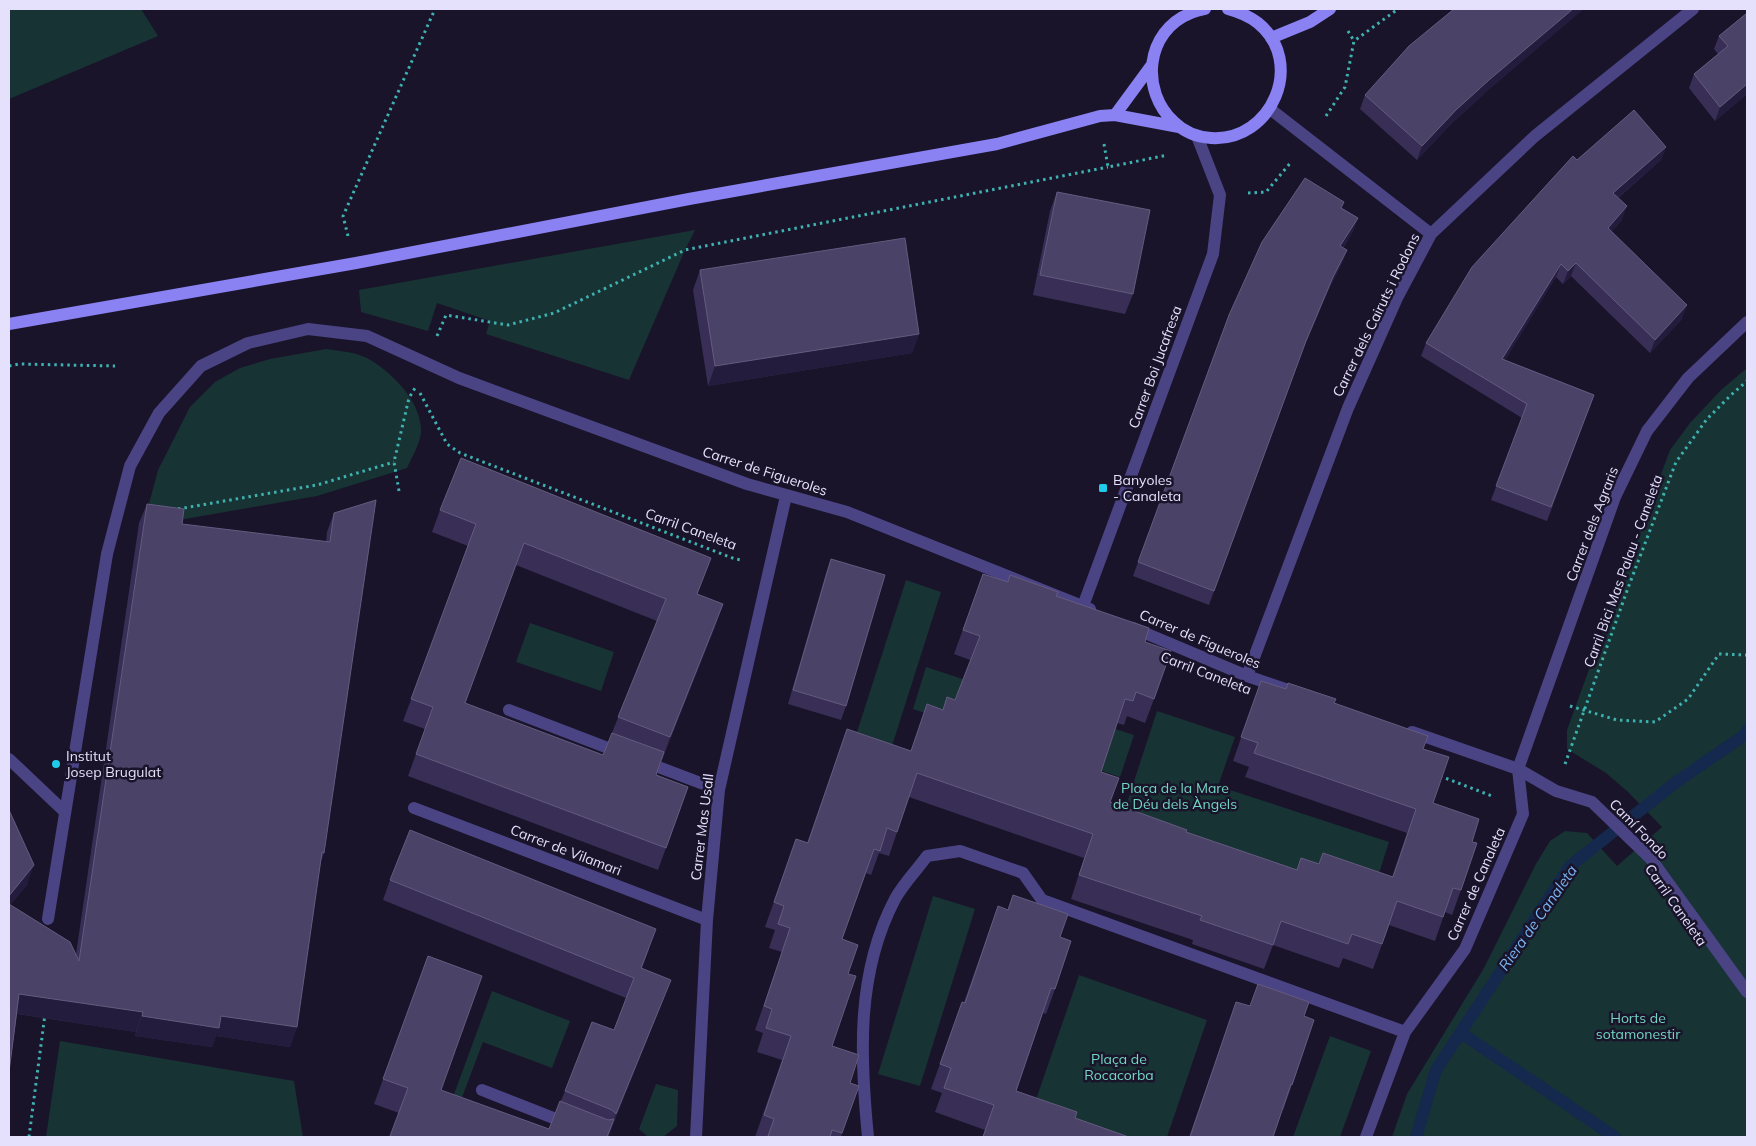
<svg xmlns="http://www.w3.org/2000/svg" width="1756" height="1146" font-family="Mulish,sans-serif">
<rect width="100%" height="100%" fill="#19142a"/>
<path fill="#183334" d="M 9,9 L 141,9 L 158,36 L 9,99 Z
M 695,230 L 685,250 L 629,380 L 486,334 L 490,321 L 437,303 L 428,331 L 361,312 L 359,290 Z
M 326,349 C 340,351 354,352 367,358 C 392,372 422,402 421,432 C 420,444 412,457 407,468 L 317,496 L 179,520 L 146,515 L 158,470 L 190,407 L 215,382 L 240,368 L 270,359 Z
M 1747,368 L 1747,1137 L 1392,1137 L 1407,1094 L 1484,968 L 1536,864 L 1550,841 L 1565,831 L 1587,833 L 1617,866 L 1662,827 L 1628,792 L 1606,773 L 1567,749 L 1567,730 L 1621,581 L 1670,450 L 1690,423 L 1721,390 Z
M 906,580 L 941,592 L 891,749 L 855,738 Z
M 530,623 L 614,652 L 601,691 L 516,662 Z
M 926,667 L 1134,735 L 1120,777 L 913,709 Z
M 1157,711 L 1235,737 L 1218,786 L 1389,842 L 1374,889 L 1277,876 L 1120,824 Z
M 933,896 L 975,909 L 920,1086 L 878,1074 Z
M 1079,975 L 1207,1020 L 1167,1137 L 1099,1137 L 1031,1114 Z
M 492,991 L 570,1021 L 552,1068 L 483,1042 L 458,1108 L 450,1105 Z
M 1330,1036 L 1371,1051 L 1340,1137 L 1293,1137 Z
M 60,1041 L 294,1081 L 303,1137 L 46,1137 Z
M 656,1084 L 678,1090 L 677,1126 L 663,1137 L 648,1137 L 639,1129 Z"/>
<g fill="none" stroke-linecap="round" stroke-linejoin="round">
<path stroke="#15284d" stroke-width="12" d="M 1461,1033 L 1615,1137
M 1416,1137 L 1436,1070 L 1570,866 L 1675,783 L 1746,734 L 1747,730"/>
<path stroke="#3eb2b1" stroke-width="3" stroke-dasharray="2.5 4" stroke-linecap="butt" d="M 1348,31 L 1354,41
M 1326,116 L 1345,87 L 1354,41 L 1398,9
M 1104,144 L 1108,167 L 1168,155
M 1248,193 L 1266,192 L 1292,161
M 348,236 L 343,216 L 435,9
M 437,336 L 446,315 L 508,325 L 554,313 L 685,250 L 1108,167
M 9,366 L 19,364 L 115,366
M 420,393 L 447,444 L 460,453 L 735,559 L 742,560
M 399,491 L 394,462 L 409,398 L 415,388
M 178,509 L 317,485 L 394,462
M 1570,706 L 1617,720 L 1655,722 L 1688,699 L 1719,654 L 1747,655
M 1565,764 L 1628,588 L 1676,462 L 1707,419 L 1731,395 L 1747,381
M 1440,776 L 1492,796
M 29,1137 L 45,1014"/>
<path stroke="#4a4484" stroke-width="12" d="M 9,759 L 65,812
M 48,919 L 107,554"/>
<path stroke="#4a4484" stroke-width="12" d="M 1270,109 L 1431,234
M 107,554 L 130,466 L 159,413 L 201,366 L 248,343 L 308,329 L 367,336 L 459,378 L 747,484 L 847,512 L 1090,609
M 1083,606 L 1213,254 L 1220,195 L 1197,136
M 1133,628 L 1247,676 L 1300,694
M 1247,676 L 1348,408 L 1397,298 L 1431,234 L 1535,136 L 1693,9
M 509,710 L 621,753
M 1412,732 L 1518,769 L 1556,791 L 1592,802 L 1651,859 L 1747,992
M 645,762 L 719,790
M 414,808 L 707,920
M 482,1090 L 602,1137
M 696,1137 L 707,920 L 719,790 L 786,496
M 868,1137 C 860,1056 856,973 895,899 C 903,884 917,870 927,856 L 960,851 L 1023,873 L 1042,900 L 1405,1032
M 1366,1137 L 1405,1032 L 1465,949 L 1523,814 L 1518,769 L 1615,497 L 1647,431 L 1688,378 L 1747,322"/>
<path stroke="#8a81f2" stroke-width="12" d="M 1205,9 C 1201,10 1195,11 1191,13 C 1145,31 1140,91 1174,122 C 1184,132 1197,137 1211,138 C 1272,142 1306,62 1258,23 C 1249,16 1239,12 1228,9
M 1271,38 L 1310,22 L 1330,9
M 1115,115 L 1151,66
M 9,324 L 356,263 L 689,199 L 997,144 L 1100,116 L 1115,115 L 1179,127"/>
</g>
<path fill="#392f56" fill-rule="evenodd" d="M 1747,13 L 1747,94 L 1715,121 L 1689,88 L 1694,74 L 1718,54 L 1714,49 L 1719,36 Z
M 1484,94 L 1451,124 L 1417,160 L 1360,109 L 1365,95 Z
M 1666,147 L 1661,160 L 1618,198 L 1622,220 L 1611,232 L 1682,319 L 1650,353 L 1571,276 L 1563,284 L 1556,277 L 1505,360 L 1594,395 L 1547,521 L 1491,500 L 1522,418 L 1421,356 L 1426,343 Z
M 1057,192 L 1133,294 L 1125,314 L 1033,295 L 1050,211 Z
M 1342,208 L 1358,218 L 1353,231 L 1343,248 L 1347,250 L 1342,263 L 1328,291 L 1301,354 L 1209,605 L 1133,576 L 1229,315 Z
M 700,270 L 919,334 L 912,353 L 708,386 L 693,290 Z
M 147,504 L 182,524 L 326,542 L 327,532 L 334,513 L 324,853 L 320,864 L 297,1027 L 290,1047 L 216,1036 L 212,1047 L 135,1036 L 136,1032 L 17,1014 L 9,1072 L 9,810 L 27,885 L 10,905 L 76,954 L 139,523 Z
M 440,510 L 698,594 L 715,627 L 656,775 L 688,787 L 658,870 L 408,776 L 425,729 L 403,721 L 468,546 L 432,532 ZM 516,565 L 657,621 L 603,755 L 465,703 Z
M 831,559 L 846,706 L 841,720 L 788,704 L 826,573 Z
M 983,574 L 1007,582 L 1056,596 L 1145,642 L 1154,699 L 1145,723 L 1127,716 L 1124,725 L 1117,723 L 1101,772 L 1110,802 L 1186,832 L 1297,870 L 1301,858 L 1319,864 L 1392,877 L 1407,833 L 1245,777 L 1249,767 L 1233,761 L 1261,681 L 1286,689 L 1335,703 L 1423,749 L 1433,803 L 1472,842 L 1461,890 L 1452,915 L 1445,912 L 1435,941 L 1389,925 L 1373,969 L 1343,958 L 1339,968 L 1273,945 L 1264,969 L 1192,944 L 1193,940 L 1071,899 L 1084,858 L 909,797 L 889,856 L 879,853 L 871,875 L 866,873 L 842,939 L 848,974 L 832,1046 L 850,1083 L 859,1086 L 841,1137 L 755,1137 L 782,1060 L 757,1052 L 763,1033 L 755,1030 L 782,952 L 769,948 L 775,930 L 765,927 L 796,839 L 807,843 L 847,729 L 911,751 L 927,704 L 943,710 L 955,700 L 970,660 L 954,654 Z
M 390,880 L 649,949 L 642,968 L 663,1000 L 608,1137 L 390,1137 L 399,1113 L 374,1104 L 428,956 L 441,1090 L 549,1129 L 565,1091 L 614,1030 L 626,998 L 383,900 Z
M 1013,895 L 1060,937 L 1055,989 L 1046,1014 L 1043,1013 L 1016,1091 L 1075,1118 L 1129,1137 L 982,1137 L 985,1130 L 935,1112 L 942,1093 L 931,1089 L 953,1027 L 962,1002 L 964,1002 L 998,906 L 1008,910 Z
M 1236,1002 L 1250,1006 L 1304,1016 L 1292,1085 L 1283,1110 L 1282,1110 L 1273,1137 L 1189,1137 Z"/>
<path fill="#241c3d" d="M 1573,9 L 1584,9 L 1484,94 L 1451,124 L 1417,160 L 1422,146 L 1456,110 L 1489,80 Z
M 1747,84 L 1747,94 L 1715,121 L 1720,107 Z
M 1666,147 L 1661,160 L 1608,206 L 1613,193 Z
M 1627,206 L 1622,220 L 1603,241 L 1608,228 Z
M 1358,218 L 1353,231 L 1335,260 L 1340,246 Z
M 1347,250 L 1342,263 L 1328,291 L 1301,354 L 1209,605 L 1306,341 L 1333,277 Z
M 1576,263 L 1571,276 L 1563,284 L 1568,271 Z
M 1561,264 L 1556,277 L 1497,373 L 1502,359 Z
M 1687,305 L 1682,319 L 1650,353 L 1655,340 Z
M 919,334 L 912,353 L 708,386 L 715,366 Z
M 723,604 L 715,627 L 662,760 L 670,737 Z
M 34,865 L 27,885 L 9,907 L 9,896 Z
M 671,980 L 663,1000 L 609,1134 L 616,1114 Z
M 19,994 L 143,1012 L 136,1032 L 12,1013 Z
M 142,1016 L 221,1016 L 297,1027 L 290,1047 L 216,1036 L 212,1047 L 135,1036 Z"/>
<path fill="#4b4267" stroke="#645b7f" d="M 1454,9 L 1573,9 L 1489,80 L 1456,110 L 1422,146 L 1365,95 L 1409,46 Z
M 1747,13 L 1747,84 L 1720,107 L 1694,74 L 1728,46 L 1719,36 Z
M 1634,110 L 1666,147 L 1613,193 L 1627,206 L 1608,228 L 1687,305 L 1655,340 L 1576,263 L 1568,271 L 1561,264 L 1502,359 L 1594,395 L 1551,507 L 1496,486 L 1527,404 L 1426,343 L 1472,267 L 1573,156 L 1577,160 Z
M 1305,178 L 1344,202 L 1341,208 L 1358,218 L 1340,246 L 1347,250 L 1333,277 L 1306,341 L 1214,591 L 1138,562 L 1229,315 L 1262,242 Z
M 1057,192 L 1150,210 L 1133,294 L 1040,275 Z
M 905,238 L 919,334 L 715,366 L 700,270 Z
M 461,458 L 711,558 L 697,594 L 723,604 L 670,737 L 618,717 L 666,599 L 524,543 L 465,703 L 603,755 L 612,733 L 664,752 L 656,775 L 688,787 L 666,848 L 416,754 L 433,707 L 411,699 L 476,524 L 440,510 Z
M 376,500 L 324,853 L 322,852 L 297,1027 L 221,1016 L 219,1028 L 142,1016 L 143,1012 L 19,994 L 9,1072 L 9,904 L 70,942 L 79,961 L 147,504 L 184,509 L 182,524 L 330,542 L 334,513 Z
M 831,559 L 885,575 L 846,706 L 793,690 Z
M 983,574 L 1008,582 L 1010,575 L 1058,592 L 1056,596 L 1149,628 L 1145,642 L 1171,651 L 1154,699 L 1136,692 L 1133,701 L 1125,699 L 1101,772 L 1119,778 L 1110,802 L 1187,830 L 1186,832 L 1297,870 L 1301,858 L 1319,864 L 1323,853 L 1393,877 L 1416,809 L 1254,753 L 1258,743 L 1241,737 L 1261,681 L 1286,689 L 1288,683 L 1336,699 L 1334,703 L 1428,736 L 1423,749 L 1449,757 L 1433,803 L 1479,819 L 1472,842 L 1477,843 L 1461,890 L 1453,888 L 1443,917 L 1397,901 L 1382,944 L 1352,934 L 1348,944 L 1281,921 L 1273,945 L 1200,920 L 1202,916 L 1079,875 L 1093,834 L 917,773 L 897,832 L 887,828 L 880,851 L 874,849 L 842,939 L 858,945 L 848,974 L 856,976 L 832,1046 L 859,1055 L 850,1083 L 859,1086 L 842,1133 L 832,1130 L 830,1137 L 771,1137 L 768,1136 L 774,1119 L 764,1115 L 791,1036 L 766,1028 L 772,1009 L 764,1006 L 790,928 L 778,924 L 784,906 L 774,902 L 796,839 L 808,843 L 847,729 L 911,751 L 927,704 L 943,710 L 947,697 L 955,700 L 980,636 L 963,630 Z
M 9,810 L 34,865 L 9,896 Z
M 410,830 L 656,929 L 641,968 L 671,980 L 616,1114 L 612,1110 L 565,1091 L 592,1022 L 614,1030 L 634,978 L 390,880 Z
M 1013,895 L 1068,914 L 1060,937 L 1071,941 L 1055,989 L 1051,988 L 1016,1091 L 1077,1112 L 1075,1118 L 1129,1137 L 983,1137 L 994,1105 L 944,1088 L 951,1068 L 940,1064 L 962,1002 L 965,1003 L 998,906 L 1008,910 Z
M 428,956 L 482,976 L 441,1090 L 549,1129 L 560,1101 L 608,1120 L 614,1119 L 607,1137 L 394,1137 L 390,1136 L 408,1088 L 383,1079 Z
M 1258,984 L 1309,1002 L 1304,1016 L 1314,1020 L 1292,1085 L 1291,1084 L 1273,1137 L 1190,1137 L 1236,1002 L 1250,1006 Z"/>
<g fill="#20cae9" stroke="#19142a" stroke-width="2">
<rect x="1098" y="483" width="10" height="10" rx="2.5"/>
<circle cx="56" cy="764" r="5"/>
</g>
<g text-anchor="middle" stroke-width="5" stroke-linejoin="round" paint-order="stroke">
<g font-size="14" fill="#e5e0fc" stroke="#19142a">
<text transform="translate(1376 315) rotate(-64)" y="5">Carrer dels Cairuts i Rodons</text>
<text transform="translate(1155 367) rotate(-70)" y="5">Carrer Boi Jucafresa</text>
<text transform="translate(765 471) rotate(18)" y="5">Carrer de Figueroles</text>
<text transform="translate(1592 524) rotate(-69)" y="5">Carrer dels Agraris</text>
<text transform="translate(691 529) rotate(20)" y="5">Carril Caneleta</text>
<text transform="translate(1623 571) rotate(-70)" y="5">Carril Bici Mas Palau - Caneleta</text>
<text transform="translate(1200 639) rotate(23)" y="5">Carrer de Figueroles</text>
<text transform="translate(1206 673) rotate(21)" y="5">Carril Caneleta</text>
<text transform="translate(702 827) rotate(-83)" y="5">Carrer Mas Usall</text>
<text transform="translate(1639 829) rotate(46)" y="5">Camí Fondo</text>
<text transform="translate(566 850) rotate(21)" y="5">Carrer de Vilamari</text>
<text transform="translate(1476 884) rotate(-66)" y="5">Carrer de Canaleta</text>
<text transform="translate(1676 905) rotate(55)" y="5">Carril Caneleta</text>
</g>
<g font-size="14" fill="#e5e0fc" stroke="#19142a" text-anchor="start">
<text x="1113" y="485">Banyoles<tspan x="1113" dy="16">- Canaleta</tspan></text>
<text x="66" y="761">Institut<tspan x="66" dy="16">Josep Brugulat</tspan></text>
</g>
<g font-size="14" fill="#72d6c3" stroke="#19142a">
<text x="1175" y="793">Plaça de la Mare<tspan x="1175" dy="16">de Déu dels Àngels</tspan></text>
<text x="1638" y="1023">Horts de<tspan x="1638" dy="16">sotamonestir</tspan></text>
<text x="1119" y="1064">Plaça de<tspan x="1119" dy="16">Rocacorba</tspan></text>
</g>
<g font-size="15" font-style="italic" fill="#79b3f2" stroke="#19142a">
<text transform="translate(1538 918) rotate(-55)" y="5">Riera de Canaleta</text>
</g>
</g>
<rect width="1756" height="1146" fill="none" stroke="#e5e0fc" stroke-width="20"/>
</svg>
